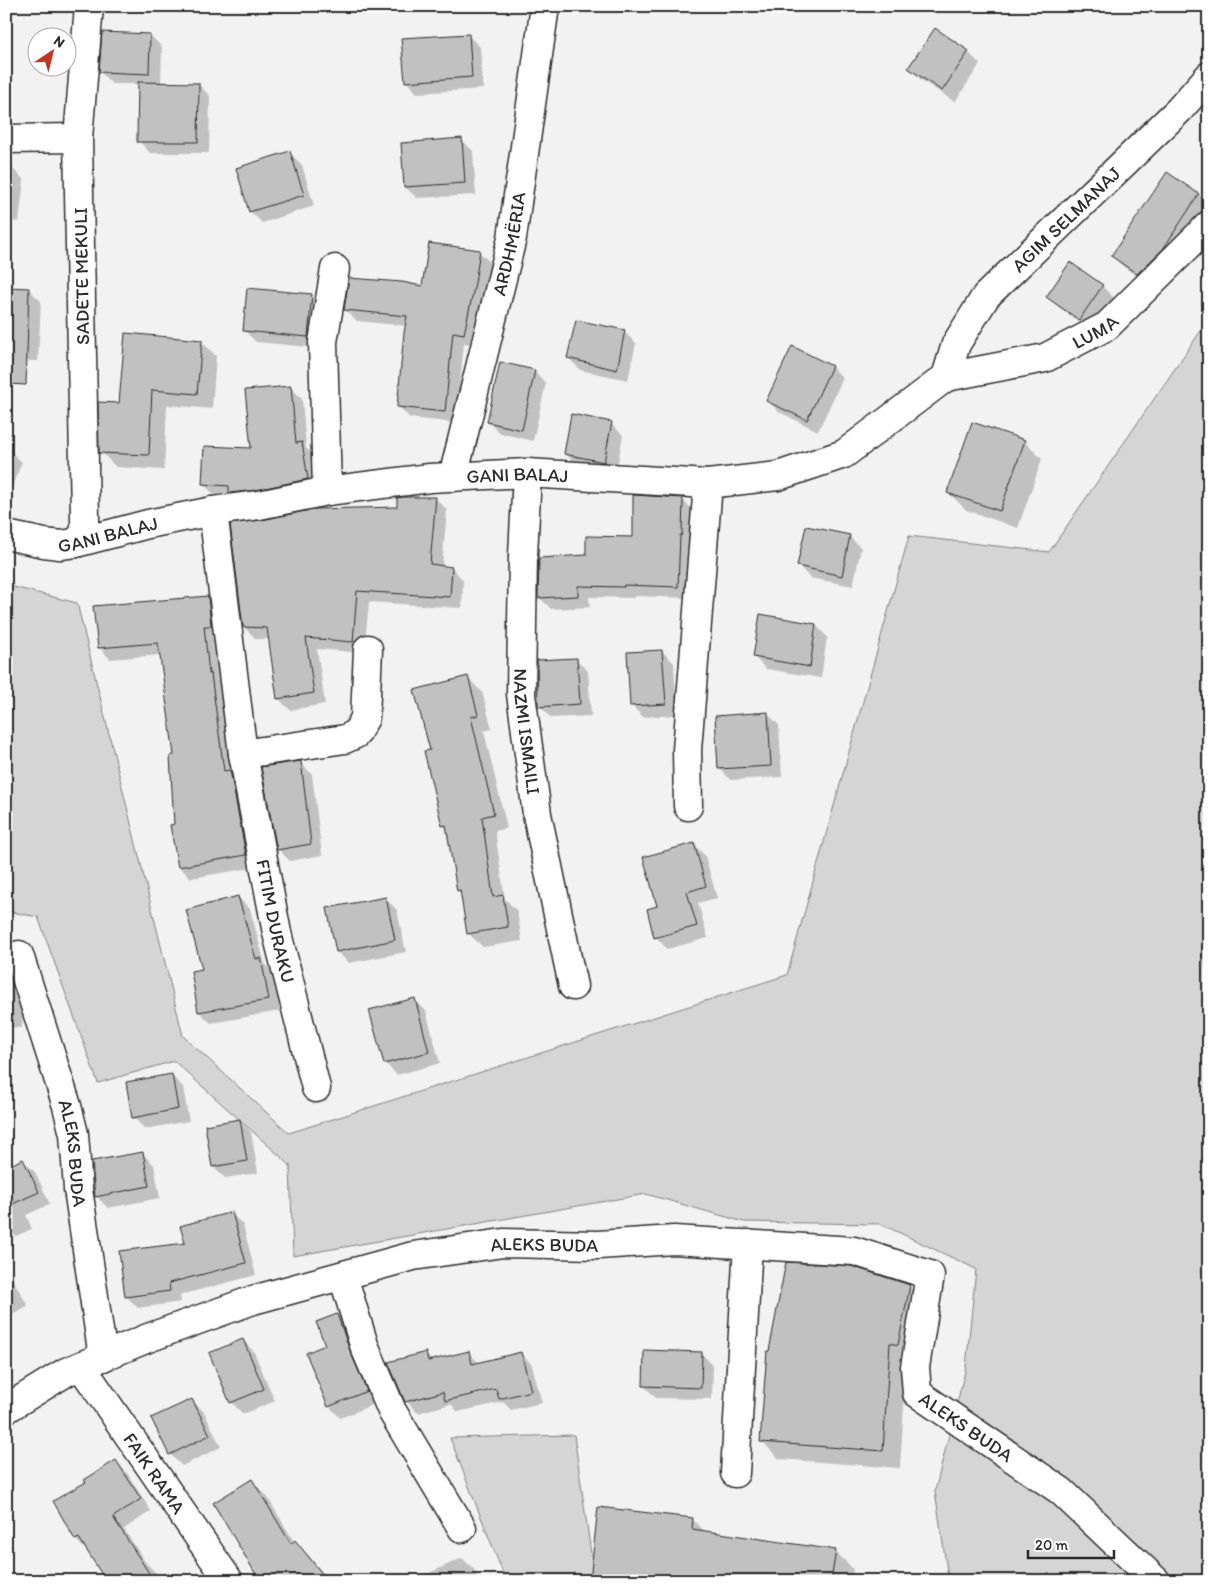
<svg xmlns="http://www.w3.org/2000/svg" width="1215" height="1587" font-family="Itim,sans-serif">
<rect width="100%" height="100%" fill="#f2f2f2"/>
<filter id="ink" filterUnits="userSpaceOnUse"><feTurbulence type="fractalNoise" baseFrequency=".02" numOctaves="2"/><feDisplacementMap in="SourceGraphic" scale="10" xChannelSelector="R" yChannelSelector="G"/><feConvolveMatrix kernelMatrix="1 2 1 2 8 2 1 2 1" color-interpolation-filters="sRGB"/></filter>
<g filter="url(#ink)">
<path fill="#d5d5d5" stroke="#808080" d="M 1209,319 L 1209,950 L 1202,954 L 1209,979 L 1209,1101 L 1205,1111 L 1209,1127 L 1209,1581 L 954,1581 L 948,1577 L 935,1491 L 966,1367 L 976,1269 L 881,1224 L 744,1222 L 646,1194 L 293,1256 L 290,1165 L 174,1061 L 98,1083 L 38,917 L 6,911 L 6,585 L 77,603 L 183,1036 L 289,1133 L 787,975 L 909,536 L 1049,552 Z
M 574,1435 L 595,1581 L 506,1581 L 450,1438 Z"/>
<path fill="#0003" d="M 150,35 L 162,47 L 161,84 L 198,84 L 210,96 L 209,153 L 150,153 L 139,141 L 139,84 L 112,84 L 100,72 Z
M 468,35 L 480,47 L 483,89 L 417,93 L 406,81 Z
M 968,52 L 980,64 L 955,102 L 921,80 L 910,68 Z
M 462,140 L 473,151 L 476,195 L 417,198 L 405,187 Z
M 290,153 L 302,165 L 314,206 L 262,223 L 250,211 Z
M 1209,155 L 1209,167 L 1204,162 Z
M 6,168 L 13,169 L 24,180 L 19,222 L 6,220 Z
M 1168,174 L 1199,195 L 1209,205 L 1209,209 L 1174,260 L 1150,285 L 1124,267 L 1112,256 Z
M 479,252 L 491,263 L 475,345 L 464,343 L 456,423 L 410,418 L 398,406 L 407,326 L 357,321 L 345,310 L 424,287 Z
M 1071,264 L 1102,286 L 1114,298 L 1091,330 L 1060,308 L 1048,296 Z
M 29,290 L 41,301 L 38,361 L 6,360 Z
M 311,295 L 323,307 L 319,348 L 256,342 L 244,330 Z
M 624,332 L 636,343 L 628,380 L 580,370 L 569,358 Z
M 201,341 L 216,356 L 212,409 L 167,405 L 164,470 L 116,467 L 101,452 L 120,404 Z
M 501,364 L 535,372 L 546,383 L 533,441 L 500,433 L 488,422 Z
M 832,367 L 843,378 L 818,431 L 779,412 L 768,401 Z
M 290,387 L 302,399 L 306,448 L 314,455 L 319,490 L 235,497 L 215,495 L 203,484 L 252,450 Z
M 611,424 L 623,435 L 616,473 L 577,465 L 565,453 Z
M 1024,441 L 1042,459 L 1018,528 L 966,510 L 949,493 Z
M 6,449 L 10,451 L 22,462 L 6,501 Z
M 436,499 L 447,510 L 442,567 L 452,568 L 463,580 L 462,608 L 369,602 L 364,653 L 317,649 L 325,704 L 290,710 L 278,698 L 269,639 L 256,639 L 244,627 Z
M 682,499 L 694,511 L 689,598 L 635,596 L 635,598 L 589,597 L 590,607 L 551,609 L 539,597 L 587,556 L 635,538 Z
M 849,536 L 861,548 L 853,586 L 810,578 L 799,566 Z
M 207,597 L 219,609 L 215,637 L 220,685 L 222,687 L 257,867 L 191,878 L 179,867 L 175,826 L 175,757 L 161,655 L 110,659 L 99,647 Z
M 816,625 L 827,637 L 821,678 L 766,669 L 754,657 Z
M 662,651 L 674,663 L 677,715 L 643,717 L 631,705 Z
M 577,660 L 588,671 L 591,716 L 551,718 L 540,706 Z
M 468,678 L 482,692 L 492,729 L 484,731 L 507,828 L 495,831 L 505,899 L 517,911 L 522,941 L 483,947 L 468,933 L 462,895 L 458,890 L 449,831 L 443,825 L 431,750 Z
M 768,714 L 779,725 L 782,777 L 731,780 L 719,768 Z
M 300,763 L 312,774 L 322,855 L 290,861 L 278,849 Z
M 694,844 L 705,856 L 717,898 L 698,903 L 708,938 L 667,949 L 656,937 L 659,907 Z
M 238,897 L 250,909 L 265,964 L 273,971 L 280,1011 L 211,1023 L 199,1012 L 192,972 L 203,970 Z
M 385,898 L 397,910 L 406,952 L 349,963 L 337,952 Z
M 6,967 L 24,984 L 22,1028 L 6,1027 Z
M 414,999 L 426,1011 L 440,1063 L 397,1075 L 385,1063 Z
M 171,1075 L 183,1087 L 189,1121 L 145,1129 L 133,1117 Z
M 239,1120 L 251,1132 L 258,1173 L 225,1178 L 213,1167 Z
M 142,1153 L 154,1165 L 160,1198 L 108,1208 L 96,1196 Z
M 23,1161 L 35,1172 L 50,1204 L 26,1215 L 32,1229 L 16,1236 L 6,1227 L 6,1168 Z
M 232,1214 L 243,1225 L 256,1275 L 180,1295 L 181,1302 L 138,1308 L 126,1296 L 186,1244 Z
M 6,1267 L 28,1306 L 6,1318 Z
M 909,1286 L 926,1304 L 907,1360 L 900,1468 L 779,1459 L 762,1441 Z
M 337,1315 L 349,1327 L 377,1403 L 340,1418 L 329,1406 L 327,1346 Z
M 243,1340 L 254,1352 L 275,1401 L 243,1414 L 231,1402 Z
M 469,1353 L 480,1364 L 521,1353 L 532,1365 L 542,1403 L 511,1410 L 503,1402 L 458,1412 L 451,1404 L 418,1413 L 406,1401 L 425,1354 L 433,1361 Z
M 701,1353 L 713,1365 L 712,1399 L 656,1398 L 644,1386 Z
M 192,1400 L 204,1412 L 221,1447 L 182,1466 L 170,1454 Z
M 116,1462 L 127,1473 L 151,1511 L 124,1529 L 146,1563 L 156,1573 L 160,1581 L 110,1581 L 87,1551 L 76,1540 L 54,1501 L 87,1483 Z
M 252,1481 L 266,1495 L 295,1543 L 309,1556 L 329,1581 L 255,1581 L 252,1577 L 257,1573 Z
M 692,1519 L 706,1532 L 835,1551 L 853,1569 L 851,1581 L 592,1581 Z
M 462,1558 L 474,1569 L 479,1581 L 423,1581 L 421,1577 Z"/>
<path fill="#c1c1c1" stroke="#2b2b2b" d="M 935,28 L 969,51 L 942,91 L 908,68 Z
M 102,32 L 150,34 L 149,74 L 99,72 Z
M 469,34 L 472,77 L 405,82 L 401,38 Z
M 138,82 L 199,83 L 198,142 L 137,142 Z
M 462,138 L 465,183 L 404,187 L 401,143 Z
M 290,151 L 304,195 L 249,212 L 236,168 Z
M 1167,172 L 1199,194 L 1163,249 L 1137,274 L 1111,256 Z
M 429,243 L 480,250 L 475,283 L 464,334 L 453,332 L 445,412 L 397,407 L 404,333 L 407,316 L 344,310 L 349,278 L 402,282 L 422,286 Z
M 1070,262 L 1103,285 L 1079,320 L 1046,297 Z
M 6,287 L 29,288 L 26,385 L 6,384 Z
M 247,288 L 312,294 L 308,337 L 243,331 Z
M 576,320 L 625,330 L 617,370 L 567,358 Z
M 125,333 L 202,340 L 197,394 L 152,390 L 149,455 L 99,453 L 98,402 L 119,403 Z
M 792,346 L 832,366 L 807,420 L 766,401 Z
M 500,362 L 535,370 L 522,430 L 487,422 Z
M 291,386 L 296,443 L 302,442 L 308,479 L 256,490 L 229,493 L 229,486 L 202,484 L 204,446 L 251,448 L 245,390 Z
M 571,414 L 612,422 L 604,462 L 564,454 Z
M 972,422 L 1025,440 L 1000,511 L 947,493 Z
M 633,495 L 683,498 L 682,535 L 680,535 L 678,587 L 624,585 L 624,587 L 578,586 L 578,596 L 538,598 L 539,558 L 586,555 L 586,536 L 633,537 Z
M 403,497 L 436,497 L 430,564 L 452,567 L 450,597 L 357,591 L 353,642 L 306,638 L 314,693 L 277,699 L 267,628 L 243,627 L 230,524 L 262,520 L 315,509 L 397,507 L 397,498 Z
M 806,526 L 850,535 L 842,576 L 797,566 Z
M 208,596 L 211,626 L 204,626 L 209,674 L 211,674 L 224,771 L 230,770 L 246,855 L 178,867 L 170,825 L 174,824 L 170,756 L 174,755 L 158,643 L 98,648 L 93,606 Z
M 760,614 L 816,624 L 810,667 L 753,657 Z
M 662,650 L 666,704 L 630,706 L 627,652 Z
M 577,658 L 580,704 L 538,707 L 537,660 Z
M 468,676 L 478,715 L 471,717 L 494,814 L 482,817 L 493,897 L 503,895 L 508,927 L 467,934 L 460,890 L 457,891 L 446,825 L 442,826 L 424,751 L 430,750 L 414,690 Z
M 768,712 L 771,766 L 718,769 L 715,716 Z
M 301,761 L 311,844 L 277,850 L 261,767 Z
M 694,843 L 706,886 L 687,892 L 697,926 L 654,938 L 647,909 L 657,906 L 643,857 Z
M 238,896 L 256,959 L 261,958 L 269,1000 L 198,1012 L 191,971 L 202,969 L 186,910 Z
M 386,897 L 395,940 L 336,952 L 327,908 Z
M 415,998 L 429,1052 L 384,1064 L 369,1010 Z
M 172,1074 L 178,1109 L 132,1118 L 126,1082 Z
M 240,1119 L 247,1161 L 212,1167 L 205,1125 Z
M 143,1152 L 149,1186 L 95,1197 L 92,1161 Z
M 23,1159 L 39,1192 L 6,1207 L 6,1167 Z
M 232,1212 L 246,1263 L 169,1283 L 170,1291 L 125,1297 L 119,1251 L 185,1243 L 180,1226 Z
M 786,1262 L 851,1266 L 910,1285 L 898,1345 L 890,1343 L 883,1451 L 760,1442 L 767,1351 L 769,1351 Z
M 337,1314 L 350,1351 L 367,1391 L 328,1407 L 306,1353 L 325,1345 L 316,1322 Z
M 243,1339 L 264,1389 L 230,1403 L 209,1353 Z
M 644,1350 L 702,1352 L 701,1388 L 643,1386 Z
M 469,1351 L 472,1364 L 521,1352 L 531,1391 L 499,1399 L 496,1389 L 445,1401 L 443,1392 L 405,1402 L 388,1362 L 426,1352 L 428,1361 Z
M 192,1399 L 210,1435 L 169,1455 L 151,1418 Z
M 116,1460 L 141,1499 L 113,1517 L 154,1581 L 106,1581 L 79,1538 L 75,1540 L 53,1501 L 86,1482 L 84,1480 Z
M 252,1479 L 291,1544 L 295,1540 L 328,1581 L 260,1581 L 213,1503 Z
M 598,1507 L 693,1518 L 692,1529 L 836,1550 L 831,1581 L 590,1581 Z"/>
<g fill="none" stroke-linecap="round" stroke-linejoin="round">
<g stroke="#2b2b2b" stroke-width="31">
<g id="minor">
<path d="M 6,139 L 78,138"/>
<path id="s1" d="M 946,377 L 956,344 L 986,296 L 1179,110 L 1209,76"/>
<path id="s2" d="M 527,473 L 523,556 L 521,694 L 537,814 L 573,986"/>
<path id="s3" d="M 453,477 L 512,238 L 545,6"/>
<path d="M 327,491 L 323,342 L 335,269"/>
<path id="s4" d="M 213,511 L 243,754 L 277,933 L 316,1088"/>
<path id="s5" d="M 6,535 L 44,543 L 60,545 L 76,543 L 148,524 L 213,511 L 259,505 L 327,491 L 430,478 L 527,473 L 708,484 L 778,476 L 844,454 L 946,377 L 1045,358 L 1107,326 L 1209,225"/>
<path d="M 76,543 L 85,532 L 85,518 L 78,138 L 89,6"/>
<path d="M 243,754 L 345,739 L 356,734 L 365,718 L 368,649"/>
<path d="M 688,806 L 687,750 L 708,484"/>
<path id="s6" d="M 19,955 L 67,1106 L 74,1134 L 78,1189 L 103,1357"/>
<path d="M 343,1276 L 364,1345 L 392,1411 L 462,1528"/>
<path id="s7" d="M 81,1366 L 229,1581"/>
<path id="s8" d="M 6,1409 L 66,1372 L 148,1338 L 253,1300 L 413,1256 L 503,1243 L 598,1245 L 674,1240 L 854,1251 L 930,1275 L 915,1367 L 917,1393 L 1061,1491 L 1156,1581"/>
<path d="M 735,1473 L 748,1244"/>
</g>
</g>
<use href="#minor" stroke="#fff" stroke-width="28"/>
</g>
</g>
<g text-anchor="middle" stroke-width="4" stroke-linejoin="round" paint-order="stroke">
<g font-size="19" fill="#2b2b2b" stroke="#fff">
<text dy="7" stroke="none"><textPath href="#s1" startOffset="202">AGIM SELMANAJ</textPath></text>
<text dy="7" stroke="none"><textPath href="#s3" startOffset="240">ARDHMËRIA</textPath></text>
<text transform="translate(81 276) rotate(-91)" y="7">SADETE MEKULI</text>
<text dy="7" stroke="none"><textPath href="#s5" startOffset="1135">LUMA</textPath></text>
<text dy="7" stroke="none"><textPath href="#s5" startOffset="519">GANI BALAJ</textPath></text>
<text dy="7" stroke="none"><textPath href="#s5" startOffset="104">GANI BALAJ</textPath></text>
<text dy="7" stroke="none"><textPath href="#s2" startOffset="259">NAZMI ISMAILI</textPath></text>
<text dy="7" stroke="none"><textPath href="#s4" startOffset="415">FITIM DURAKU</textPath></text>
<text dy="7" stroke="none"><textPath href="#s6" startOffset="206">ALEKS BUDA</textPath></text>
<text dy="7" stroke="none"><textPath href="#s8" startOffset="569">ALEKS BUDA</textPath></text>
<text dy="7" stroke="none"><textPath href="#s8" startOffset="1138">ALEKS BUDA</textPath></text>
<text dy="7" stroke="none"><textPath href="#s7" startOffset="130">FAIK RAMA</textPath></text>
</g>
</g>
<rect width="1215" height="1587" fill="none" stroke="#fff" stroke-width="25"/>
<rect x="12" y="12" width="1190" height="1562" fill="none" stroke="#2b2b2b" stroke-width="2" filter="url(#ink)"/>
<g transform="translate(52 52) rotate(35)"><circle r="24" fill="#ffffff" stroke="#aaaaaa"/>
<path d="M0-4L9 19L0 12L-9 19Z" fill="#c8321e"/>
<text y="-8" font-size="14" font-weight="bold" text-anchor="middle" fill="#2b2b2b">N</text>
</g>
<path d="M1028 1550v8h86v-8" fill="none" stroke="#2b2b2b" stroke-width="2.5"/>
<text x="1035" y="1550" font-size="15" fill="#2b2b2b" stroke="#ffffff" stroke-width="4" paint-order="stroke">20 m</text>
</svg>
